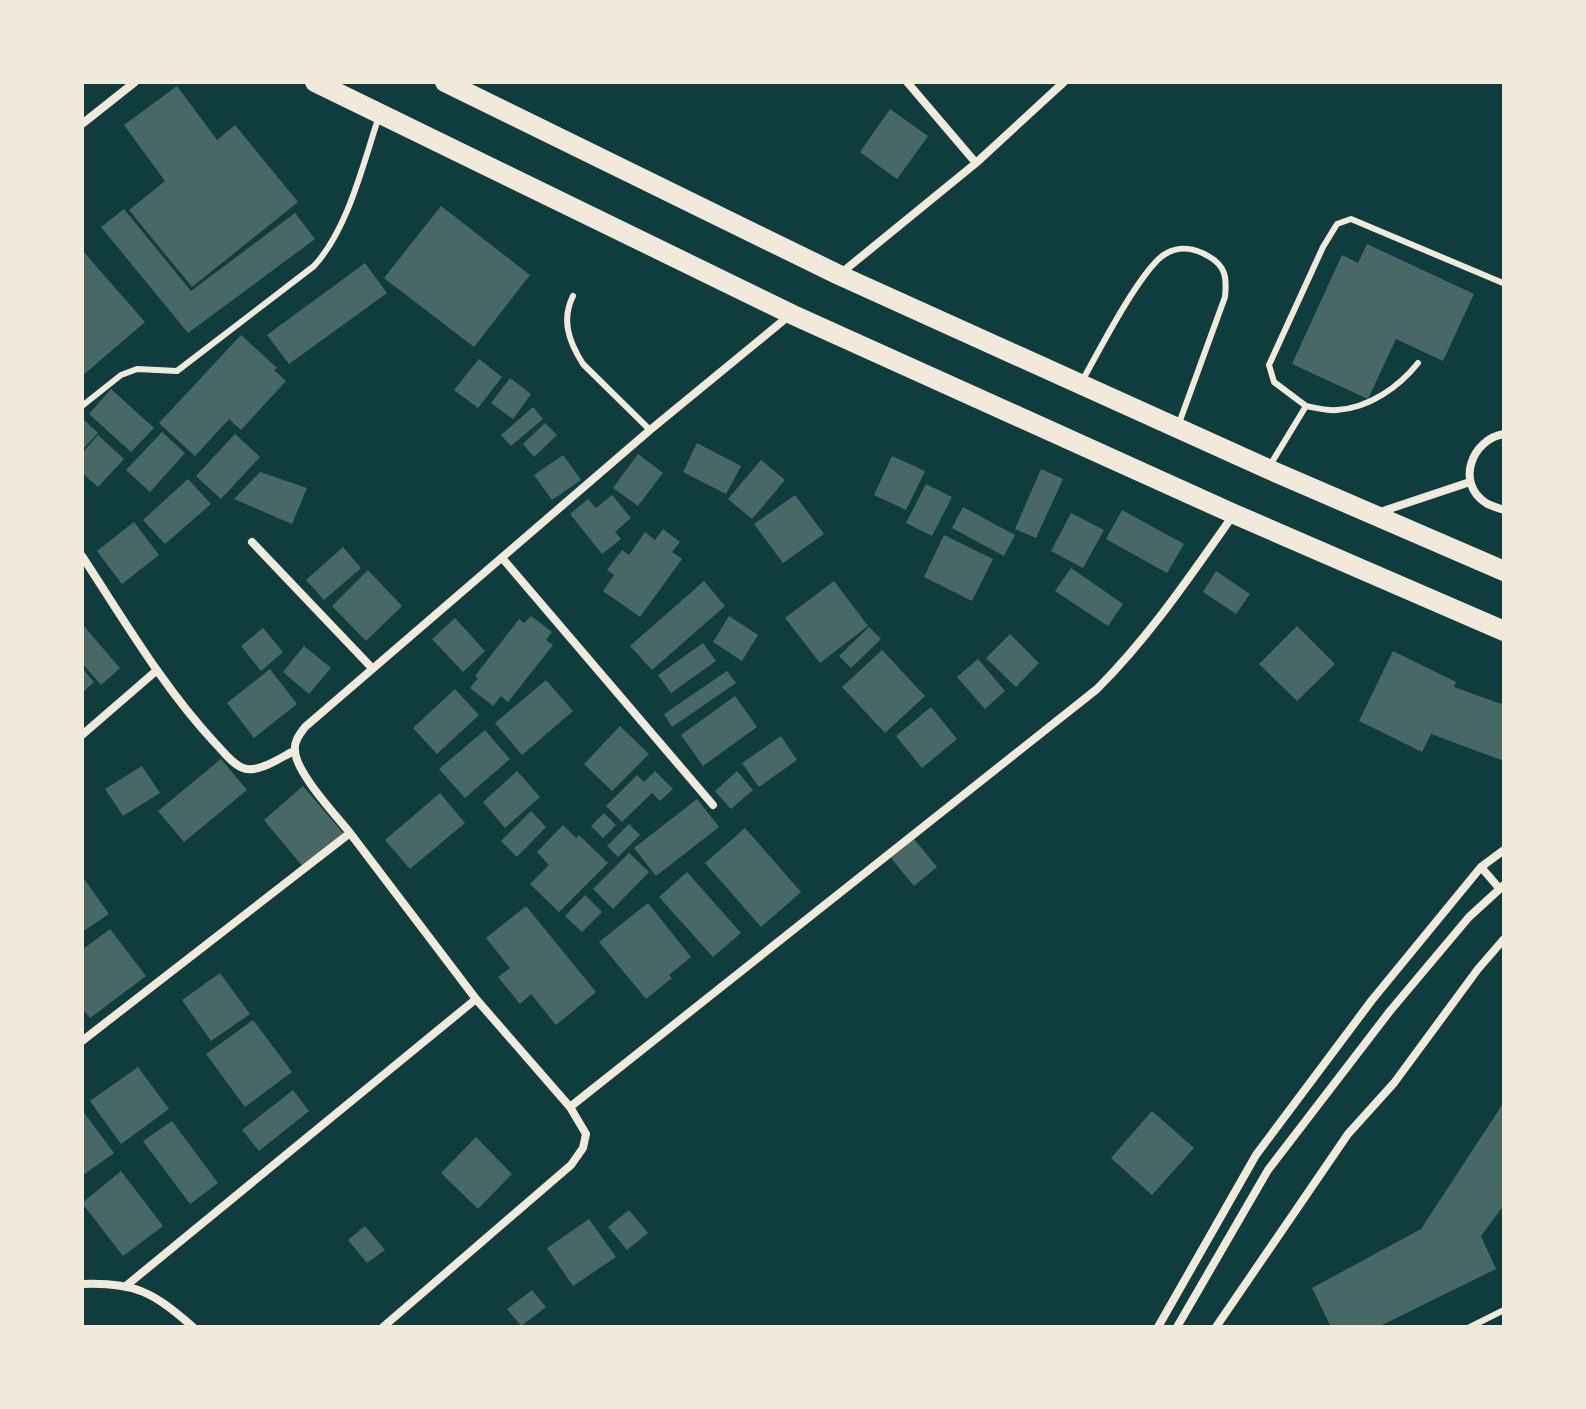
<svg xmlns="http://www.w3.org/2000/svg" width="1586" height="1409" font-family="Overpass,sans-serif">
<rect width="100%" height="100%" fill="#0f3d3e"/>
<path fill="#486865" d="M 177,86 L 217,140 L 235,125 L 298,202 L 192,287 L 129,210 L 165,181 L 124,125 Z
M 890,109 L 928,136 L 897,179 L 860,152 Z
M 441,206 L 530,275 L 474,347 L 384,278 Z
M 124,209 L 191,291 L 295,213 L 315,239 L 188,333 L 101,227 Z
M 1367,244 L 1474,294 L 1443,361 L 1396,339 L 1368,399 L 1292,364 L 1342,255 L 1358,263 Z
M 82,250 L 145,322 L 82,376 Z
M 365,263 L 387,293 L 289,364 L 267,335 Z
M 241,335 L 277,368 L 274,370 L 286,381 L 241,430 L 229,419 L 195,456 L 159,423 Z
M 479,359 L 502,377 L 478,408 L 454,390 Z
M 510,378 L 531,394 L 513,419 L 491,403 Z
M 111,389 L 154,428 L 131,452 L 89,414 Z
M 533,407 L 543,419 L 511,446 L 501,435 Z
M 82,418 L 98,433 L 82,450 Z
M 545,423 L 557,435 L 534,457 L 523,444 Z
M 162,432 L 185,453 L 150,492 L 126,470 Z
M 235,434 L 260,457 L 221,499 L 196,476 Z
M 98,435 L 124,459 L 98,487 L 82,473 L 82,453 Z
M 697,443 L 741,466 L 726,494 L 683,472 Z
M 638,454 L 663,473 L 638,506 L 613,488 Z
M 563,455 L 581,480 L 552,500 L 534,475 Z
M 892,456 L 925,471 L 906,510 L 874,495 Z
M 761,460 L 785,480 L 752,519 L 728,499 Z
M 1041,469 L 1063,479 L 1036,538 L 1015,529 Z
M 260,472 L 307,488 L 292,524 L 234,499 Z
M 188,479 L 211,504 L 165,544 L 143,520 Z
M 926,484 L 952,497 L 932,536 L 906,523 Z
M 612,495 L 631,518 L 615,532 L 621,539 L 602,554 L 570,514 L 588,499 L 596,508 Z
M 795,495 L 824,534 L 783,563 L 754,524 Z
M 963,507 L 1015,535 L 1004,556 L 952,528 Z
M 1122,510 L 1184,544 L 1167,573 L 1106,539 Z
M 1071,513 L 1104,530 L 1083,568 L 1051,551 Z
M 134,522 L 159,555 L 122,584 L 97,551 Z
M 663,529 L 680,542 L 672,552 L 682,559 L 640,617 L 603,591 L 614,575 L 607,570 L 622,550 L 629,555 L 645,532 L 655,540 Z
M 944,535 L 993,559 L 972,601 L 924,577 Z
M 343,547 L 361,568 L 324,600 L 306,580 Z
M 1071,568 L 1123,604 L 1108,626 L 1055,591 Z
M 368,570 L 402,606 L 366,641 L 332,606 Z
M 1216,571 L 1250,594 L 1236,614 L 1203,592 Z
M 704,581 L 725,606 L 652,670 L 630,646 Z
M 834,581 L 868,626 L 820,663 L 785,618 Z
M 531,616 L 552,632 L 546,640 L 553,645 L 508,702 L 501,696 L 493,706 L 470,688 L 478,678 L 475,676 L 519,619 L 524,623 Z
M 729,616 L 758,635 L 742,661 L 713,642 Z
M 455,618 L 485,651 L 463,672 L 432,639 Z
M 82,624 L 120,668 L 101,685 L 82,663 Z
M 1297,626 L 1335,664 L 1297,701 L 1259,664 Z
M 869,627 L 881,639 L 851,668 L 839,656 Z
M 263,628 L 283,652 L 261,671 L 241,646 Z
M 1010,634 L 1039,663 L 1016,687 L 986,658 Z
M 703,643 L 716,661 L 671,693 L 658,675 Z
M 304,646 L 331,668 L 309,694 L 283,672 Z
M 882,650 L 925,696 L 885,733 L 842,687 Z
M 1393,651 L 1456,682 L 1454,687 L 1504,705 L 1504,761 L 1431,734 L 1422,752 L 1359,721 Z
M 978,659 L 1005,691 L 985,709 L 957,677 Z
M 82,668 L 94,682 L 82,693 Z
M 270,669 L 297,704 L 254,738 L 227,703 Z
M 727,671 L 736,683 L 672,727 L 664,714 Z
M 546,680 L 573,711 L 522,755 L 495,723 Z
M 455,689 L 479,715 L 437,754 L 413,728 Z
M 735,696 L 757,727 L 703,766 L 681,735 Z
M 931,707 L 957,739 L 922,768 L 896,736 Z
M 620,726 L 649,754 L 612,791 L 584,764 Z
M 485,730 L 510,759 L 465,798 L 439,769 Z
M 781,736 L 797,760 L 759,787 L 742,763 Z
M 221,759 L 247,790 L 184,842 L 158,811 Z
M 142,766 L 160,793 L 123,816 L 105,789 Z
M 517,771 L 540,797 L 505,828 L 483,802 Z
M 655,771 L 673,789 L 660,801 L 652,793 L 622,822 L 606,806 L 637,775 L 644,782 Z
M 737,771 L 753,790 L 731,809 L 715,791 Z
M 303,786 L 343,833 L 303,867 L 264,820 Z
M 440,793 L 465,823 L 410,869 L 385,840 Z
M 697,799 L 719,827 L 656,876 L 634,848 Z
M 531,811 L 546,827 L 517,857 L 501,841 Z
M 604,813 L 616,825 L 603,838 L 591,826 Z
M 629,824 L 640,835 L 618,857 L 607,846 Z
M 563,825 L 576,838 L 579,835 L 608,863 L 559,912 L 530,884 L 549,865 L 537,852 Z
M 745,828 L 801,892 L 761,927 L 705,863 Z
M 914,839 L 937,867 L 914,886 L 891,858 Z
M 629,853 L 649,872 L 613,909 L 593,889 Z
M 687,872 L 741,933 L 713,957 L 659,897 Z
M 82,876 L 109,914 L 82,932 Z
M 585,895 L 602,912 L 582,932 L 565,916 Z
M 648,903 L 691,957 L 669,975 L 672,978 L 646,999 L 599,942 Z
M 526,906 L 596,992 L 556,1025 L 531,994 L 520,1004 L 498,977 L 510,968 L 486,938 Z
M 110,929 L 146,976 L 90,1018 L 82,1008 L 82,950 Z
M 220,973 L 250,1014 L 211,1041 L 182,1000 Z
M 253,1020 L 292,1072 L 245,1107 L 206,1054 Z
M 138,1067 L 169,1109 L 121,1144 L 90,1101 Z
M 293,1090 L 309,1111 L 259,1151 L 242,1130 Z
M 1504,1102 L 1504,1205 L 1481,1236 L 1496,1269 L 1378,1327 L 1331,1327 L 1312,1288 L 1421,1229 Z
M 82,1110 L 114,1153 L 82,1176 Z
M 1152,1111 L 1194,1148 L 1152,1195 L 1111,1158 Z
M 172,1121 L 218,1183 L 190,1204 L 143,1141 Z
M 476,1137 L 512,1174 L 478,1209 L 441,1173 Z
M 121,1171 L 163,1226 L 123,1256 L 82,1203 Z
M 629,1210 L 648,1233 L 627,1250 L 608,1227 Z
M 589,1219 L 616,1257 L 573,1286 L 547,1248 Z
M 365,1226 L 385,1250 L 367,1263 L 348,1240 Z
M 532,1290 L 546,1307 L 521,1326 L 507,1309 Z"/>
<g fill="none" stroke-linecap="round" stroke-linejoin="round">
<path stroke="#f1e9da" stroke-width="6" d="M 573,296 C 561,320 569,342 583,364 L 650,430
M 1082,381 C 1097,355 1143,264 1167,253 C 1180,246 1195,248 1208,256 C 1226,266 1227,278 1225,297 L 1178,426
M 82,406 L 121,375 L 137,369 L 177,371 L 314,266 C 348,229 363,164 379,116
M 1306,406 C 1316,408 1327,411 1337,410 C 1369,408 1399,387 1418,363
M 1269,467 L 1306,406 L 1274,382 L 1269,365 L 1323,247 L 1337,224 L 1351,219 L 1503,283
M 1470,1327 L 1504,1310"/>
<path stroke="#f1e9da" stroke-width="8" d="M 907,82 L 976,163
M 82,124 L 135,82
M 840,274 L 976,163 L 1064,82
M 1504,434 C 1472,439 1455,483 1486,503 C 1491,506 1498,508 1504,510
M 1377,513 L 1470,482
M 252,542 L 372,668
M 82,556 C 124,620 163,687 215,743 C 223,751 232,764 243,768 C 258,774 281,757 294,751
M 503,559 L 713,805
M 82,735 L 156,671
M 350,833 C 336,815 295,772 295,750 C 294,741 300,734 305,727 L 650,430 L 790,315
M 1481,867 L 1499,888
M 82,1041 L 350,833 L 476,999 L 570,1107 L 586,1134 L 583,1148 L 571,1165 L 383,1327
M 570,1107 L 1097,689 C 1150,636 1191,575 1234,514
M 82,1284 C 135,1282 153,1292 193,1327
M 127,1285 L 476,999
M 1158,1327 L 1256,1155 L 1372,1000 L 1481,867 L 1504,850
M 1177,1327 L 1268,1170 L 1390,1011 L 1469,917 L 1504,885
M 1216,1327 L 1348,1134 L 1394,1083 L 1478,969 L 1504,939"/>
<path stroke="#f1e9da" stroke-width="20" d="M 315,82 L 791,314 L 1234,514 L 1504,631
M 445,82 L 839,275 L 1268,469 L 1504,571"/>
</g>
<rect width="1586" height="1409" fill="none" stroke="#f1e9da" stroke-width="168"/>
</svg>
